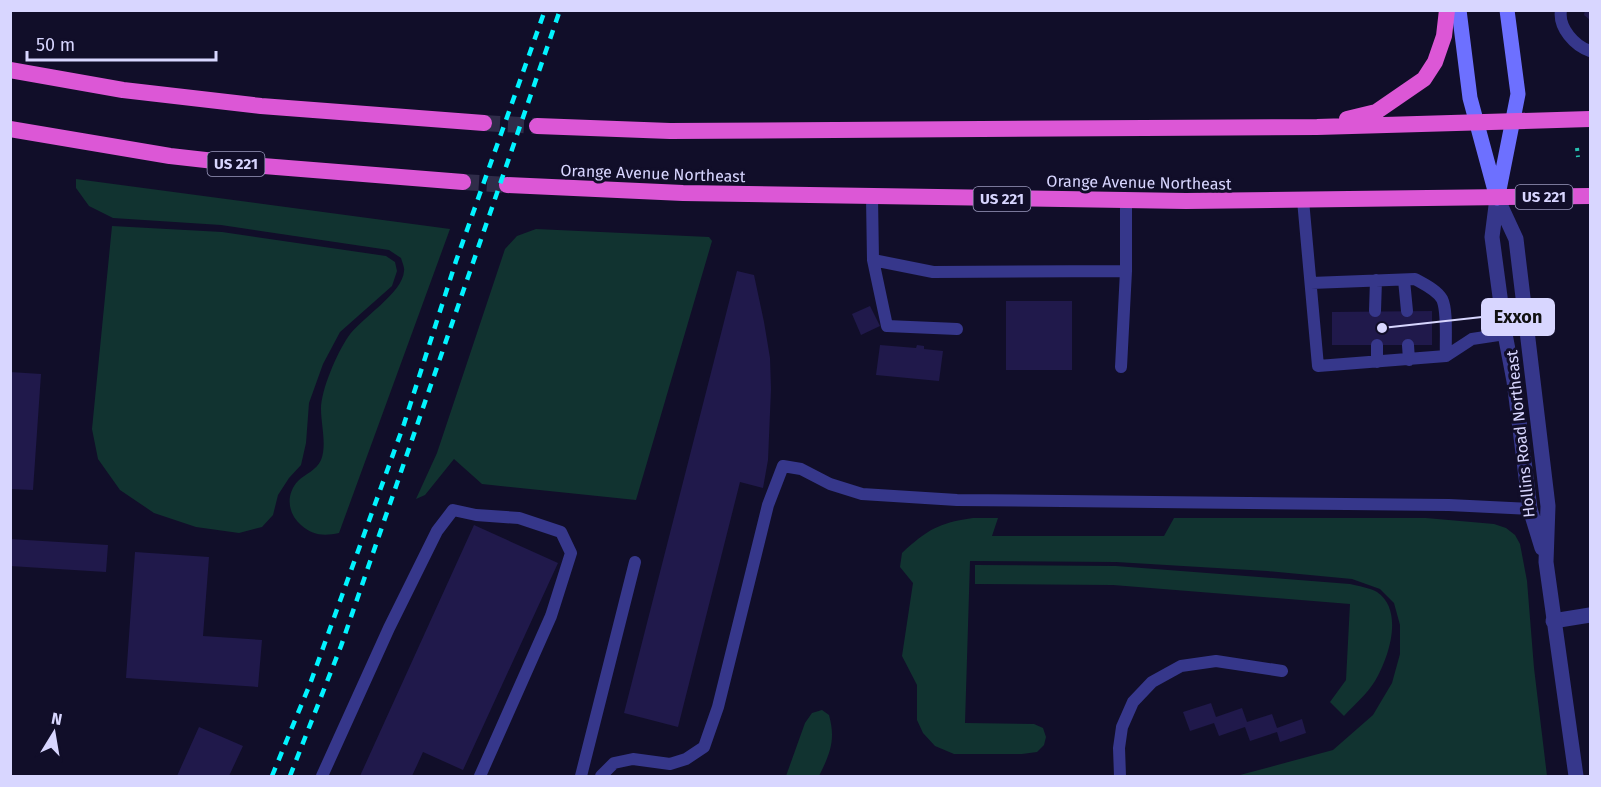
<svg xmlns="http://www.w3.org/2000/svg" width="1601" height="787" font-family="'Fira Sans',sans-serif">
<rect width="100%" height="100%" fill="#110e29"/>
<path fill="#113330" d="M 76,179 L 450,229 L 339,533 C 325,536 313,536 301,525 C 288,514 285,495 298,481 C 306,473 316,471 321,460 C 327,445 321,425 321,409 C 321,390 337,353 348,337 C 361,318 403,293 404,271 C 405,268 402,262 401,258 L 389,250 L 221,225 L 113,218 L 89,206 L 76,188 Z
M 112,226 L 222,232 L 386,256 L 395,262 L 397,271 L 392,286 L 340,332 L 323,364 L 309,403 L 306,443 L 301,465 L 289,478 L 278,495 L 273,515 L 262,527 L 239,533 L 196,527 L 154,513 L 120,490 L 98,459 L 92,429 Z
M 536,229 L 709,237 L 712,241 L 636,500 L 482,484 L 454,459 L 425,495 L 416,499 L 437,453 L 505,249 L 517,236 Z
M 973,518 L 998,518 L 992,536 L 1164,536 L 1174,518 L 1426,518 L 1494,524 L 1506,528 L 1515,535 L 1520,544 L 1527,581 L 1534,668 L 1547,776 L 1240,776 L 1240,775 L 1333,750 L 1373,715 L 1392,683 L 1400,654 L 1400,625 L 1394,603 L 1380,589 L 1352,579 L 1267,571 L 1116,562 L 970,561 L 965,723 L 1034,724 L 1043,728 L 1046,737 L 1044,745 L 1037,752 L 1022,754 L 954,754 L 935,746 L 923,733 L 917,720 L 917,685 L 902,656 L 913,583 L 900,567 L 902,553 C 927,530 938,523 973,518 Z
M 975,565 L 1116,566 L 1350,584 C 1358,586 1370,588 1377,592 C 1405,611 1388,659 1375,681 C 1367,694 1354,705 1344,716 L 1330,702 L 1346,680 L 1350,604 L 1113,585 L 975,584 Z
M 822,710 L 829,715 C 836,740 830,754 819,776 L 786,776 L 805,723 L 812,713 Z"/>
<path fill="#20194b" d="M 1585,10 L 1590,10 L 1590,20 L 1584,15 Z
M 737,271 L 754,275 L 764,322 L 770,358 L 771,389 L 768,460 L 763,488 L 740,482 L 678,727 L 624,713 Z
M 1006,301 L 1072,301 L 1072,370 L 1006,370 Z
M 870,306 L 880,326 L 861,335 L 852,314 Z
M 1432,311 L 1432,345 L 1332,345 L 1332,312 Z
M 880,345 L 916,348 L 917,345 L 924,346 L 924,349 L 943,351 L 939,381 L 876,375 Z
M 10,372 L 41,374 L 33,490 L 10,489 Z
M 474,525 L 558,563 L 463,770 L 423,752 L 412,776 L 360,776 Z
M 10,539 L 108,545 L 106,572 L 10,566 Z
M 135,552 L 209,557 L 203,636 L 262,640 L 258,687 L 126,678 Z
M 1211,703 L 1216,717 L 1242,708 L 1247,722 L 1272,714 L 1277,728 L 1302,719 L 1306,733 L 1280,742 L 1277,732 L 1250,741 L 1245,727 L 1219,736 L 1214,723 L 1190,731 L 1183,712 Z
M 199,727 L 243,746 L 229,776 L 177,776 Z"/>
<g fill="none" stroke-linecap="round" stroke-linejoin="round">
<path stroke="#2f2c49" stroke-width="16" stroke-dasharray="16 8" stroke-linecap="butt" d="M 484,123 L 537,126
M 463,182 L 507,185"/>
<path stroke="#27c2b1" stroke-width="4" stroke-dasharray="3 4.5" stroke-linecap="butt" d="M 1577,148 L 1578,157"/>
<path stroke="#36378b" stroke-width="12" d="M 1561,10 C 1558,28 1575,46 1590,51
M 872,197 L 873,260 L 933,272 L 1126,271
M 1303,200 L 1318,366 L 1446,356 L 1472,339 L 1505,334
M 873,260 L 887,326 L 957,329
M 1404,280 L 1407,311
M 1311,283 L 1415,279 C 1424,284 1437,290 1442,299 C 1448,311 1445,342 1446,356
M 1375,311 L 1376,280
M 1408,345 L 1409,360
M 1377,362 L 1377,345
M 1121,367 L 1126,271 L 1126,200
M 322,776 L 389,628 L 437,531 L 453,510 L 476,515 L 519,518 L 561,532 L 571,553 L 551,616 L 480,776
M 581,776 L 635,562
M 601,776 L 614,763 L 633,759 L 670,764 L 686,759 L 704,747 L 718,707 L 768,505 L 783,466 L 801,469 L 830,484 L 862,494 L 957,500 L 1449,505 L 1530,509
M 1120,776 L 1119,748 L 1122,727 L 1133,702 L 1152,682 L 1181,666 L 1216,661 L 1282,671"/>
<path stroke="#36378b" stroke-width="15" d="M 1553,621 L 1590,615"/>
<path stroke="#36378b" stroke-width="15" d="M 1497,198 L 1516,239 L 1548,506 L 1546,562 L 1576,776
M 1497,198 L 1492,237 L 1505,334 L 1514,381 L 1530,509 L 1542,548"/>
<path stroke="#6d70ff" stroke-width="15" d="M 1459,10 L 1470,98 L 1497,198
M 1498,195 L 1518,94 L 1507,10"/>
<path stroke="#dc57d6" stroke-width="16" d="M 10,70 L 123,90 L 261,106 L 484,123
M 1347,119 L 1376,112 L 1424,79 L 1435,62 L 1444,36 L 1447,10
M 537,126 L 670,131 L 1317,127 L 1590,119
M 10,129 L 170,156 L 250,165 L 463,182
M 507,185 L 683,193 L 1186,201 L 1590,196"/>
<path stroke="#02f3ff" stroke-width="4.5" stroke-dasharray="9 8" stroke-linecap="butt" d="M 272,776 L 310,684 L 404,424 L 456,261 L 545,10
M 290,776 L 341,646 L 560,10"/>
</g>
<g text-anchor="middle" stroke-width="6" stroke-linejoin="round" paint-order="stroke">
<g fill="#110e29" stroke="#9c9abf" stroke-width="1.5">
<rect x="207.5" y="152" width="57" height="24" rx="4.5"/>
<rect x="1515.5" y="185" width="57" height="24" rx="4.5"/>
<rect x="973.5" y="187" width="57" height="24" rx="4.5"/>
</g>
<g font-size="15" font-weight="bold" fill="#d8d6ff">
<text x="236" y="169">US 221</text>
<text x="1544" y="202">US 221</text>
<text x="1002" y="204">US 221</text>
</g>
<g font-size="16" fill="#d8d6ff" stroke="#110e29">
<text transform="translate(653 173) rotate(2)" y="6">Orange Avenue Northeast</text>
<text transform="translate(1139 182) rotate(1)" y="6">Orange Avenue Northeast</text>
<text transform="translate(1520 434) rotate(-96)" y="6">Hollins Road Northeast</text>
</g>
</g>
<path fill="none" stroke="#d8d6ff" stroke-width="2" d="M1382 328L1482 317"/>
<circle fill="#d8d6ff" stroke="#110e29" stroke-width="2" cx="1382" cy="328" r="6"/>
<rect fill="#d8d6ff" stroke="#d8d6ff" stroke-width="2" x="1482" y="299" width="72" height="36" rx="6"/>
<g font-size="18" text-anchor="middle" font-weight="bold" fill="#111">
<text x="1518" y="323">Exxon</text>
</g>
<rect width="1601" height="787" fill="none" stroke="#d8d6ff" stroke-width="24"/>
<g transform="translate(54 733) rotate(11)" stroke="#110e29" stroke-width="4.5" paint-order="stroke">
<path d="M0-4.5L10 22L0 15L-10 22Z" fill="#d8d6ff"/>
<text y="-9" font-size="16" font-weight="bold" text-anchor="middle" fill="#d8d6ff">N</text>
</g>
<path d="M27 51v9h189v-9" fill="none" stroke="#d8d6ff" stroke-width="3"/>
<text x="36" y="51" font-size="18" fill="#d8d6ff" stroke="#110e29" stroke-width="4.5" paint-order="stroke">50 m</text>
</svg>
